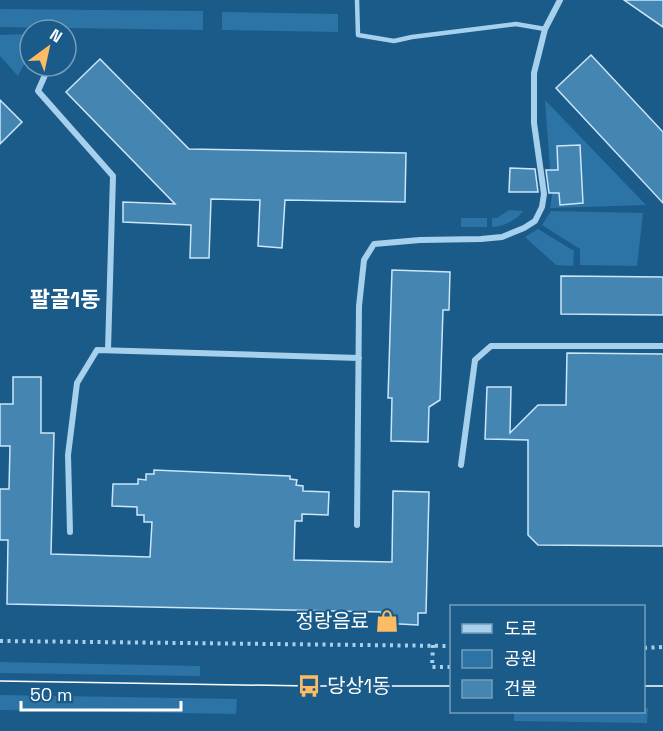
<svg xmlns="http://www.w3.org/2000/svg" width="663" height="731" font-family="'Space Grotesk','Noto Sans KR',sans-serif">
<rect width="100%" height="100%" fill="#1b5b8a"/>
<path fill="#2c74a6" d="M 0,9 L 203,11 L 203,30 L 0,27 Z
M 222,12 L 338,14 L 338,32 L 222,30 Z
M 30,34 L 30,52 L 18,76 L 0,56 L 0,35 Z
M 545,100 L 646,205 L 550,208 L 552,196 Z
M 509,210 L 523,211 C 517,220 503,227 492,227 L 492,218 L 497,218 Z
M 551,211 L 643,213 L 637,266 L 580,265 L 580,249 L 542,225 Z
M 461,218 L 487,218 L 487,227 L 461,227 Z
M 538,229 L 574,251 L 573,266 L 556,265 L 525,237 Z
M 0,662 L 200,666 L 200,676 L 0,673 Z
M 0,695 L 237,699 L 236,714 L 0,710 Z
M 644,708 L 648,708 L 647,723 L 514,721 L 514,712 L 644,712 Z"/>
<path fill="#4485b2" stroke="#cbe6f9" stroke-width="1.5" d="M 624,0 L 663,0 L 663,27 Z
M 591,55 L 663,132 L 663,203 L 556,88 Z
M 100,59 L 189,149 L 406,153 L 405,202 L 285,200 L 282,248 L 258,246 L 260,200 L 211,199 L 209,258 L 190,258 L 191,225 L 123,222 L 123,202 L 175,204 L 66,92 Z
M 0,100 L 22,122 L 0,144 Z
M 580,145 L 583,203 L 560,205 L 559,193 L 549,193 L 546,170 L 558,170 L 557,146 Z
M 510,168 L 535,169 L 538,192 L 509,192 Z
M 392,270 L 450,272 L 449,310 L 443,310 L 440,400 L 429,407 L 428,442 L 391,441 L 392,398 L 388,398 Z
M 561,276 L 663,277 L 663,315 L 561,314 Z
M 567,353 L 663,354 L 663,546 L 538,545 L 528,535 L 528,440 L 485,439 L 487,387 L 511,387 L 510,433 L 538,405 L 566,405 Z
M 13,377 L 41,377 L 41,433 L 54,433 L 51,554 L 150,557 L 152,522 L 144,522 L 144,515 L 137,515 L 137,507 L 112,506 L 113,484 L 138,484 L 138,479 L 146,480 L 146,474 L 154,474 L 154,470 L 290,476 L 290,479 L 297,480 L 296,485 L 303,486 L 303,491 L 329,492 L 328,515 L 302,514 L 302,521 L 295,521 L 294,560 L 392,562 L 393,491 L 429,492 L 426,613 L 418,613 L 418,625 L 381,623 L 381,612 L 7,604 L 8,540 L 0,540 L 0,489 L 9,489 L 10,446 L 0,446 L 0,404 L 13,404 Z"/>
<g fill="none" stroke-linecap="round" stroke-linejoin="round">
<path stroke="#a6d0ec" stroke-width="4" stroke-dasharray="3 4.5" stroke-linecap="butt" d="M 0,641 L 452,646
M 433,645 L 432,667 L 452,667
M 644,648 L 663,647"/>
<path stroke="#a6d0ec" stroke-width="4.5" d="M 357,0 L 358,35 L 394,41 L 412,37 L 516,24 L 545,29"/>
<path stroke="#a6d0ec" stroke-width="6" d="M 49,66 L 38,91 L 113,176 L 108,350
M 461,465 L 475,360 L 491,346 L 663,346
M 357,525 L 359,306 L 364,260 L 374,244 L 420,240 L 481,239 L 502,237 L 524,228 L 535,221 L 542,207 L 544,194 L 534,123 L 534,73 L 545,29 L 560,0
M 70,532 L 68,455 L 77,383 L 97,350 L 359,358"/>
<path stroke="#fff" stroke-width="1.5" d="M 0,681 L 309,686 L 452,686
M 644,686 L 663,686"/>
</g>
<defs>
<g id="shop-bare" transform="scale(1.8)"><path d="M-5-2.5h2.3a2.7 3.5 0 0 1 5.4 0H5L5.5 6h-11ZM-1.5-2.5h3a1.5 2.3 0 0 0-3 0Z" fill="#fdbb63" stroke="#1b5b8a" stroke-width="2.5" paint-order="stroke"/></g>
<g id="bus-bare" transform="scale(1.8)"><path d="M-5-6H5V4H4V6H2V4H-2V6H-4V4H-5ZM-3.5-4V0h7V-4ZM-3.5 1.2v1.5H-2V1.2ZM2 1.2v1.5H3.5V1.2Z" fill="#fdbb63" stroke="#1b5b8a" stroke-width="2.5" paint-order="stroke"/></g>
</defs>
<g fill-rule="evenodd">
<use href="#shop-bare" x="387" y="621"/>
<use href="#bus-bare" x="309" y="686"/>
</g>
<g text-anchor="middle" stroke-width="4.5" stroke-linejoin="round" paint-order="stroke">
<g font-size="20" fill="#fff" stroke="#1b5b8a" text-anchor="end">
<text x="369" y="628">정랑음료</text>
<text x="327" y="693" text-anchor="start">당상1동</text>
</g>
<g font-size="22" font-weight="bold" fill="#fff" stroke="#1b5b8a">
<text x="65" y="307">팔골1동</text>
</g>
</g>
<rect x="450" y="605" width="195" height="108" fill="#1b5b8a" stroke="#769db9" stroke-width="1.5"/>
<rect x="462" y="624" width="30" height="9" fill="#a6d0ec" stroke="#769db9" stroke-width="1.5"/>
<text x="504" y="635" font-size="18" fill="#ffffff">도로</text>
<rect x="462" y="650" width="30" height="18" fill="#2c74a6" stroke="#769db9" stroke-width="1.5"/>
<text x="504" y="665" font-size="18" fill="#ffffff">공원</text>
<rect x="462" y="680" width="30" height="18" fill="#4485b2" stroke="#769db9" stroke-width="1.5"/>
<text x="504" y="695" font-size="18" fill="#ffffff">건물</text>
<g transform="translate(48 48) rotate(33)"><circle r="28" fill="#1b5b8a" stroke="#769db9" stroke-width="1.5"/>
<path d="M0-4.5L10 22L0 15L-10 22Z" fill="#fdbb63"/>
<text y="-9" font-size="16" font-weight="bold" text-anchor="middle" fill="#ffffff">N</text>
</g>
<path d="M21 701v9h160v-9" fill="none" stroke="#ffffff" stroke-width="3"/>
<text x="30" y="701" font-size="18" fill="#ffffff" stroke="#1b5b8a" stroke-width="4.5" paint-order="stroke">50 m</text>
</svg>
